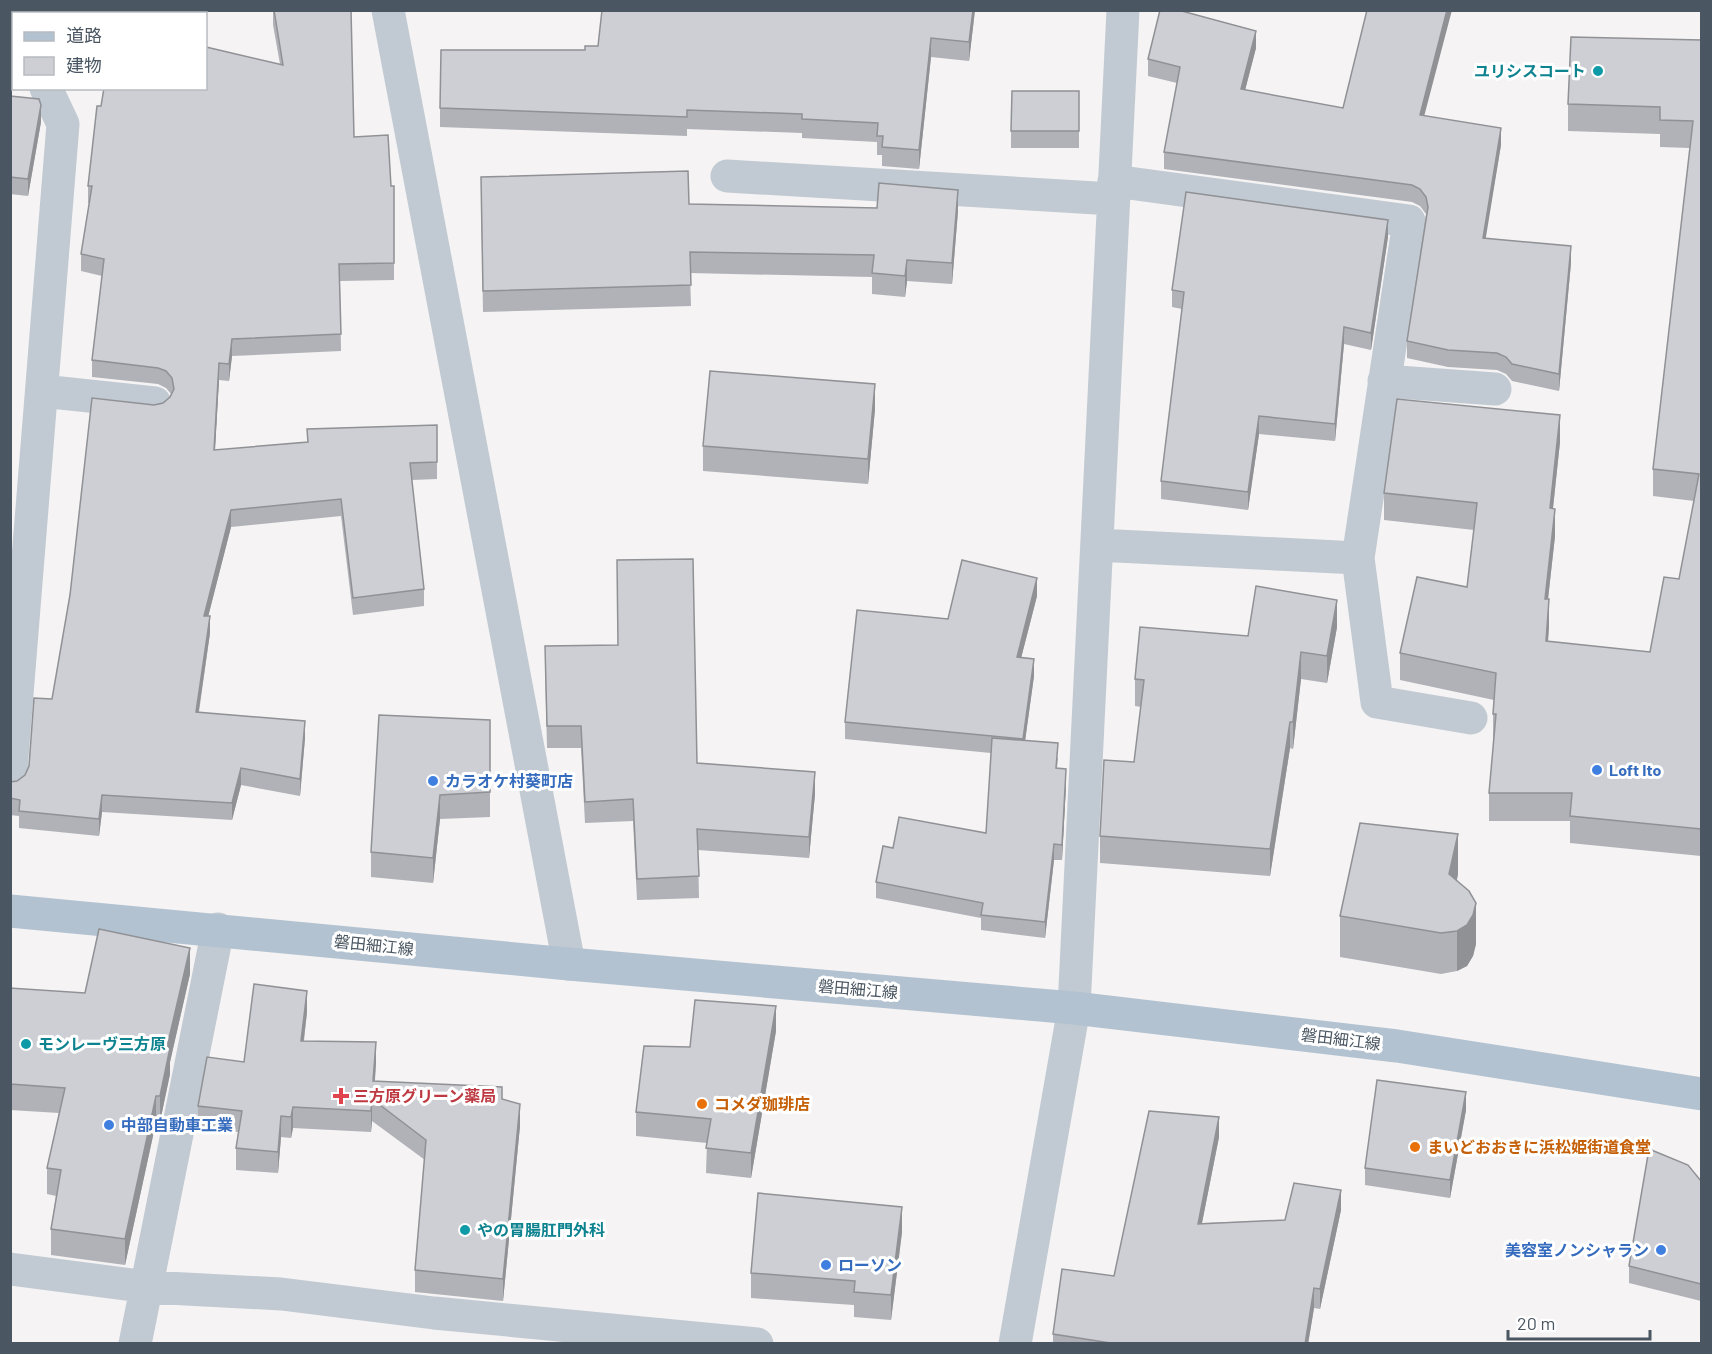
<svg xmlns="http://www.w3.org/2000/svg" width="1712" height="1354" font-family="Barlow,'Noto Sans JP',sans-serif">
<rect width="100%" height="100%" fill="#f5f3f3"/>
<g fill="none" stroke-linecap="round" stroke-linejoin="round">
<path stroke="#c1cad2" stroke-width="33" d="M 17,10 L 18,14
M 388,10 L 569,964
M 10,42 L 14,42
M 727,176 L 1113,199
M 1384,381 L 1495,389
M 42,391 L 155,403
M 1097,545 L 1358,558 L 1409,221 L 1114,181
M 1358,558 L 1377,702 L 1471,718
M 10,781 L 63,124 L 46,88
M 10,1269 L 148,1287 L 281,1294 L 434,1313 L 757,1344
M 135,1344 L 218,929
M 1015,1344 L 1074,1008 L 1123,10"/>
<path stroke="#b3c2d1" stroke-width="33" d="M 10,911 L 569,964 L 1074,1008 L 1397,1046 L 1702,1094"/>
</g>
<path fill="#b0b2b7" d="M 57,10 L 119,10 L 102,14 L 58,14 Z
M 273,10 L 351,10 L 354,137 L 391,186 L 394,186 L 394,280 L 340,281 L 341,351 L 232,356 L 229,381 L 219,380 L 215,450 L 307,442 L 307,429 L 437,425 L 437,479 L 412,480 L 424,589 L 424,606 L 353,615 L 341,516 L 231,527 L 208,616 L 210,633 L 199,712 L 305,738 L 300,796 L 241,785 L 232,820 L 102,812 L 99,836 L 19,828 L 19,816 L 10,815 L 10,782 L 17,781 L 25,775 L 154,405 L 163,403 L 170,397 L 171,394 L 166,388 L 158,384 L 92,377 L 92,360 L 102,276 L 81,271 L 81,254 L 89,203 L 88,203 L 88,186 L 101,106 L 280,64 L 273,25 Z
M 602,10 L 975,10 L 969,61 L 931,57 L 919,169 L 882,166 L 882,155 L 877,155 L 877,142 L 802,138 L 802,133 L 687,129 L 687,136 L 440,127 L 440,108 L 598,46 Z
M 1701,40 L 1701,856 L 1570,843 L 1570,821 L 1489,821 L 1489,793 L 1494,741 L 1493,741 L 1493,714 L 1494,700 L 1400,680 L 1400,653 L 1467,587 L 1474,530 L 1384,520 L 1384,493 L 1560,442 L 1553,509 L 1555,536 L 1548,599 L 1549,626 L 1548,642 L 1650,652 L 1679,579 L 1694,501 L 1653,496 L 1653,469 L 1690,148 L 1660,147 L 1660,134 L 1568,131 L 1568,104 Z
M 1256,48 L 1245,90 L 1343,108 L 1425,116 L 1501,145 L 1485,238 L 1571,263 L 1559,391 L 1512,381 L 1506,374 L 1497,370 L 1448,367 L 1407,358 L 1407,341 L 1426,214 L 1420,206 L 1412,202 L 1164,169 L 1164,152 L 1177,83 L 1148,76 L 1148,59 Z
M 1079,91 L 1079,148 L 1011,148 L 1011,131 Z
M 10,96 L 41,122 L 28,196 L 10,194 Z
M 481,198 L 958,211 L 952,284 L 907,281 L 905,297 L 872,294 L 872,277 L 690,273 L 691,306 L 483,312 Z
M 1388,237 L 1371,350 L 1344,344 L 1335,441 L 1259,434 L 1248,510 L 1161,499 L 1161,481 L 1182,309 L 1172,307 L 1172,290 Z
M 875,409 L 868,484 L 703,471 L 703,446 Z
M 1037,596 L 1021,658 L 1034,676 L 1025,741 L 1058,758 L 1057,768 L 1066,785 L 1062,860 L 1054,860 L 1045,938 L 981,930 L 981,918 L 876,898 L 876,882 L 893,848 L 986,833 L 991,753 L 845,739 L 845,722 L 948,619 Z
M 1337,627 L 1327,683 L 1301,679 L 1293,749 L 1290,748 L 1270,876 L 1100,863 L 1100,836 L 1134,762 L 1141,707 L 1135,706 L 1135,679 L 1248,636 Z
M 545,668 L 697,763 L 815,794 L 809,858 L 698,850 L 699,898 L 637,900 L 633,821 L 585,823 L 581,748 L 547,748 Z
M 490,720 L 490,817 L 440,819 L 433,883 L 371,877 L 371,852 Z
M 1458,874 L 1457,880 L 1476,944 L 1473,956 L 1467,966 L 1457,971 L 1441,974 L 1340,957 L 1340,916 Z
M 190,974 L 170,1062 L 170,1074 L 160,1122 L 156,1122 L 125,1265 L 51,1255 L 51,1229 L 56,1196 L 47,1194 L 47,1168 L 59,1113 L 10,1110 L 10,988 L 85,993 Z
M 307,1012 L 304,1041 L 376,1063 L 375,1081 L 502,1099 L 520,1126 L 503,1301 L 415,1292 L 415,1270 L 425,1160 L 372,1121 L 371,1132 L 293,1128 L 291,1138 L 281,1137 L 278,1173 L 236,1170 L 236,1148 L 238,1132 L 198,1127 L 198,1106 L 244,1062 Z
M 776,1031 L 751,1178 L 706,1173 L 707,1143 L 636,1136 L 636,1112 L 690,1047 Z
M 1466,1110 L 1450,1198 L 1365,1185 L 1365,1168 Z
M 1219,1137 L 1202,1223 L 1285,1220 L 1341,1210 L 1320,1309 L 1314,1308 L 1308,1344 L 1053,1344 L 1053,1334 L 1114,1276 Z
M 1701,1181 L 1701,1301 L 1629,1283 L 1629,1266 Z
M 902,1232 L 891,1320 L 854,1317 L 854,1305 L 751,1298 L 751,1273 Z"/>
<path fill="#909195" d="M 973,10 L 975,10 L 969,61 L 969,42 Z
M 1447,10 L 1452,10 L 1420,132 L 1420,115 Z
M 1256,31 L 1256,48 L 1241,106 L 1241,89 Z
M 931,38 L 931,57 L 919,169 L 919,150 Z
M 41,105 L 41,122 L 28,196 L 28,179 Z
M 1501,128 L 1501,145 L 1483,255 L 1483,238 Z
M 958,190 L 958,211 L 952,284 L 952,263 Z
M 1388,220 L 1388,237 L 1371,350 L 1371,333 Z
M 1571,246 L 1571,263 L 1559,391 L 1559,374 Z
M 907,260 L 907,281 L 905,297 L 905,276 Z
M 1344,327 L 1344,344 L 1335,441 L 1335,424 Z
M 232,339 L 232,356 L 229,381 L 229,364 Z
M 219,363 L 219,380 L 214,467 L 214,450 Z
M 875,384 L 875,409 L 868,484 L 868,459 Z
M 1560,415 L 1560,442 L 1550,535 L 1550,508 Z
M 1259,416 L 1259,434 L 1248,510 L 1248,492 Z
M 1555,509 L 1555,536 L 1545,626 L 1545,599 Z
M 231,510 L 231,527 L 204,633 L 204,616 Z
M 1037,578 L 1037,596 L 1017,674 L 1017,657 Z
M 1549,599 L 1549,626 L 1546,669 L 1546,641 Z
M 1337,600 L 1337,627 L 1327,683 L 1327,656 Z
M 210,616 L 210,633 L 196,729 L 196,712 Z
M 1301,652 L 1301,679 L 1293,749 L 1293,722 Z
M 1034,659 L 1034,676 L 1023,756 L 1023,739 Z
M 305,721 L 305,738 L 300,796 L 300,779 Z
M 1290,722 L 1290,748 L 1270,876 L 1270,849 Z
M 241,768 L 241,785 L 232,820 L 232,803 Z
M 1066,769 L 1066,785 L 1062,860 L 1062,845 Z
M 815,772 L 815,794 L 809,858 L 809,837 Z
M 102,795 L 102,812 L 99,836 L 99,819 Z
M 440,795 L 440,819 L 433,883 L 433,858 Z
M 1458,834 L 1458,874 L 1449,914 L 1449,874 Z
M 1054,844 L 1054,860 L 1045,938 L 1045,922 Z
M 1476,903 L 1476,944 L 1473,956 L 1467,966 L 1457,971 L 1457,931 Z
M 190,948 L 190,974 L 170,1062 L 170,1074 L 160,1122 L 160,1096 L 167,1047 Z
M 307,991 L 307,1012 L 301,1062 L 301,1041 Z
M 776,1006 L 776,1031 L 751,1178 L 751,1153 Z
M 376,1042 L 376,1063 L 373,1102 L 373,1081 Z
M 1466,1092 L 1466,1110 L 1450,1198 L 1450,1180 Z
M 156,1096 L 156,1122 L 125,1265 L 125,1239 Z
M 372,1099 L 372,1121 L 371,1132 L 371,1111 Z
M 520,1104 L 520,1126 L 503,1301 L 503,1279 Z
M 293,1107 L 293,1128 L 291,1138 L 291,1117 Z
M 281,1116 L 281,1137 L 278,1173 L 278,1152 Z
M 1219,1117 L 1219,1137 L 1198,1243 L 1198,1224 Z
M 1341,1190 L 1341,1210 L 1320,1309 L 1320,1289 Z
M 902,1207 L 902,1232 L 891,1320 L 891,1295 Z
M 1314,1288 L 1314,1308 L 1308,1344 L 1305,1344 Z"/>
<path fill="#cdcfd5" stroke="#909195" stroke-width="1.5" d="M 274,10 L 351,10 L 354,137 L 388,135 L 391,186 L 394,186 L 394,263 L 339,264 L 341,334 L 232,339 L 229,364 L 219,363 L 214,450 L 308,442 L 307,429 L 437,425 L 437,462 L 410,463 L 424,589 L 353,598 L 341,499 L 231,510 L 204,616 L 210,616 L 196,712 L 305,721 L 300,779 L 241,768 L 232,803 L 102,795 L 99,819 L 19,811 L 20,800 L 10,798 L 10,782 L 17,781 L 25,775 L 29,766 L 34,698 L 52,699 L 70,595 L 92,398 L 154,405 L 163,403 L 170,397 L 174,389 L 172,378 L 166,371 L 158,368 L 92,360 L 104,259 L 81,254 L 92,186 L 88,186 L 97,106 L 101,106 L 104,88 L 206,88 L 206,47 L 283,65 Z
M 602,10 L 973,10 L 969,42 L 931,38 L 919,150 L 882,147 L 883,136 L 877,136 L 878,123 L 802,119 L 802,114 L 687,110 L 687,117 L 440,108 L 441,50 L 585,50 L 585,46 L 598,46 Z
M 1160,10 L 1178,10 L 1256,31 L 1241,89 L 1343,108 L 1367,10 L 1447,10 L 1420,115 L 1501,128 L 1483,238 L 1571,246 L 1559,374 L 1512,364 L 1506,357 L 1497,353 L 1448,350 L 1407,341 L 1428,207 L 1426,197 L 1420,189 L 1412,185 L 1164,152 L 1180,67 L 1148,59 Z
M 1571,37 L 1701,40 L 1701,829 L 1570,816 L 1572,793 L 1489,793 L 1496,714 L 1493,714 L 1496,673 L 1400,653 L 1417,577 L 1467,587 L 1477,503 L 1384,493 L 1397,399 L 1560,415 L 1550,508 L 1555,509 L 1545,599 L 1549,599 L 1546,641 L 1650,652 L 1664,577 L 1679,579 L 1699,474 L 1653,469 L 1693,121 L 1660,120 L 1660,107 L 1568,104 Z
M 1012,91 L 1079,91 L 1079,131 L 1011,131 Z
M 10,96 L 39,99 L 41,105 L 28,179 L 10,177 Z
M 688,171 L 689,204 L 877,208 L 879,183 L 958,190 L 952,263 L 907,260 L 905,276 L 872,273 L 874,255 L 690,252 L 691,285 L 483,291 L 481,177 Z
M 1186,192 L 1388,220 L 1371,333 L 1344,327 L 1335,424 L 1259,416 L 1248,492 L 1161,481 L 1184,292 L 1172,290 Z
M 710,371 L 875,384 L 868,459 L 703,446 Z
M 693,559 L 697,763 L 815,772 L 809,837 L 697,829 L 699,876 L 637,879 L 633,799 L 585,802 L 581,726 L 547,726 L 545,646 L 618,645 L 617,560 Z
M 962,560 L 1037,578 L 1017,657 L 1034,659 L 1023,739 L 845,722 L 857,610 L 948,619 Z
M 1256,586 L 1337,600 L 1327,656 L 1301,652 L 1293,722 L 1290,722 L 1270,849 L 1100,836 L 1104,760 L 1134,762 L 1144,680 L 1135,679 L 1140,627 L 1248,636 Z
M 379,715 L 490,720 L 490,792 L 440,795 L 433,858 L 371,852 Z
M 992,738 L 1058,743 L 1056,768 L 1066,769 L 1062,845 L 1054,844 L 1045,922 L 981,915 L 983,903 L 876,882 L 883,846 L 893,848 L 899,817 L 986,833 Z
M 1360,823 L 1458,834 L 1449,874 L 1469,891 L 1476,903 L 1473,915 L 1467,925 L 1457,931 L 1441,933 L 1340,916 Z
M 99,929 L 190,948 L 167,1047 L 170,1048 L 160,1096 L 156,1096 L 125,1239 L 51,1229 L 61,1170 L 47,1168 L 65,1088 L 10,1084 L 10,988 L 85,993 Z
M 254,984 L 307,991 L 301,1041 L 376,1042 L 373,1081 L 502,1087 L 502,1099 L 520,1104 L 503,1279 L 415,1270 L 426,1140 L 372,1099 L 371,1111 L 293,1107 L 291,1117 L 281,1116 L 278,1152 L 236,1148 L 242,1111 L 198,1106 L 207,1057 L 244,1062 Z
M 695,1000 L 776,1006 L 751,1153 L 706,1148 L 711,1119 L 636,1112 L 644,1046 L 690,1047 Z
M 1377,1080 L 1466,1092 L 1450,1180 L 1365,1168 Z
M 1149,1111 L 1219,1117 L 1198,1224 L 1285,1220 L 1294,1183 L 1341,1190 L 1320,1289 L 1314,1288 L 1305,1344 L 1117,1344 L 1053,1334 L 1062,1269 L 1114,1276 Z
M 1649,1149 L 1688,1165 L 1701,1181 L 1701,1284 L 1629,1266 Z
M 758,1193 L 902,1207 L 891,1295 L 854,1292 L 855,1281 L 751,1273 Z"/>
<g fill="#0f9aa8" stroke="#fff" stroke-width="2">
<circle cx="1598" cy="71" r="6"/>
<circle cx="26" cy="1044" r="6"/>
<circle cx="465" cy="1230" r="6"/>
</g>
<g fill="#3f7fe0" stroke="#fff" stroke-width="2">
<circle cx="1597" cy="770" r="6"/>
<circle cx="433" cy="781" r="6"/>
<circle cx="109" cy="1125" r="6"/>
<circle cx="1661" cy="1250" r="6"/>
<circle cx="826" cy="1265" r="6"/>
</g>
<path fill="#e0444e" stroke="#fff" stroke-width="2" d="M338 1087h6v6h6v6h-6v6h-6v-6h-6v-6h6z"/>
<g fill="#e8710a" stroke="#fff" stroke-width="2">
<circle cx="702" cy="1104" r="6"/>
<circle cx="1415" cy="1147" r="6"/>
</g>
<g text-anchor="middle" stroke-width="6" stroke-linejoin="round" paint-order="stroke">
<g font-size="16" font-weight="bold" fill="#0d838f" stroke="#fff" text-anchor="start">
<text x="1586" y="77" text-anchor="end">ユリシスコート</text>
<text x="38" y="1050">モンレーヴ三方原</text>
<text x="477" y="1236">やの胃腸肛門外科</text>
</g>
<g font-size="16" font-weight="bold" fill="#366cbe" stroke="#fff" text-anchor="start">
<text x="1609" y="776">Loft Ito</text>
<text x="445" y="787">カラオケ村葵町店</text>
<text x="121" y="1131">中部自動車工業</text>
<text x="1649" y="1256" text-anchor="end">美容室ノンシャラン</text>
<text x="838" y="1271">ローソン</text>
</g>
<g font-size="16" fill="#4a5661" stroke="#fff">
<text transform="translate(374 945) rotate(6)" y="6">磐田細江線</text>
<text transform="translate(858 989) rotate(5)" y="6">磐田細江線</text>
<text transform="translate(1341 1039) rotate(7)" y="6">磐田細江線</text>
</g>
<g font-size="16" font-weight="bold" fill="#be3a42" stroke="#fff" text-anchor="start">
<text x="353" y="1102">三方原グリーン薬局</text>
</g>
<g font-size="16" font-weight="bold" fill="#c56008" stroke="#fff" text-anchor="start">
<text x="714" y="1110">コメダ珈琲店</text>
<text x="1427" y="1153">まいどおおきに浜松姫街道食堂</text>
</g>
</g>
<rect width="1712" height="1354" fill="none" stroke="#4a5661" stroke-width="24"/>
<rect x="12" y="12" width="195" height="78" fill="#ffffff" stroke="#b7bbc0" stroke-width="1.5"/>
<rect x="24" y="32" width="30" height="9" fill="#b3c2d1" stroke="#b7bbc0" stroke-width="1.5"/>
<text x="66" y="42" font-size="18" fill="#4a5661">道路</text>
<rect x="24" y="57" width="30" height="18" fill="#cdcfd5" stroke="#b7bbc0" stroke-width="1.5"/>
<text x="66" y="72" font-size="18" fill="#4a5661">建物</text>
<path d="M1508 1330v9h142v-9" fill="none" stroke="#4a5661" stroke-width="3"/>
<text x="1517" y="1330" font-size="18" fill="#4a5661" stroke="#ffffff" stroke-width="4.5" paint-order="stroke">20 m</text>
</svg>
